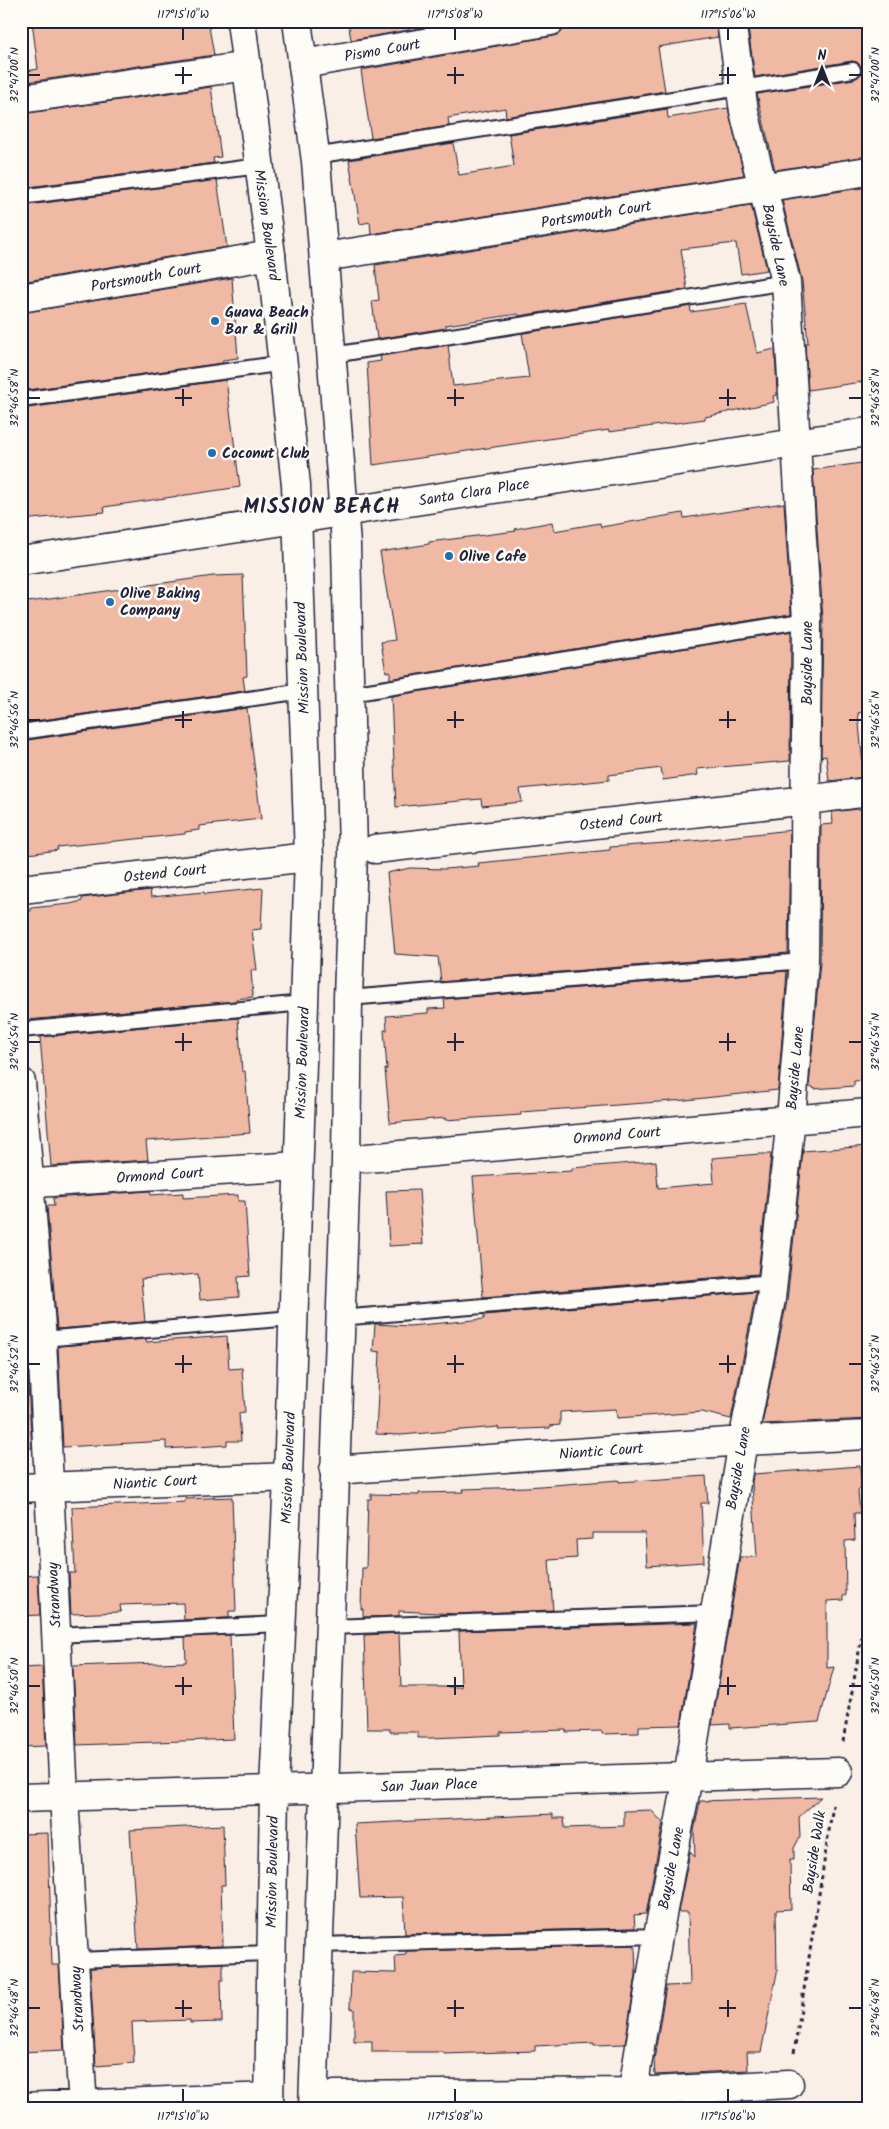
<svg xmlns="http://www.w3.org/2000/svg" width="889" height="2129" font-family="Kalam,sans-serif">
<rect width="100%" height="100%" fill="#faefe6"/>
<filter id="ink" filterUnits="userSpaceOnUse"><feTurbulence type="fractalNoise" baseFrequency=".02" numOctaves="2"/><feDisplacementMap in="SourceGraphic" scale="10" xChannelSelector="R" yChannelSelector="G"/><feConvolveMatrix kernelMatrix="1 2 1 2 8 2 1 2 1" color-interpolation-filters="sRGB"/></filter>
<g filter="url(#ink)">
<path fill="#efb9a4" stroke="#22223b" d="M 32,21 L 208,21 L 214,55 L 21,83 L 21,72 L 38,69 Z
M 348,21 L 424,21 L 426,27 L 351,40 Z
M 566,21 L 716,21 L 718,37 L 658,47 L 665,91 L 506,117 L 505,108 L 448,118 L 449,126 L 371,138 L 361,70 L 554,36 L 561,33 Z
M 747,21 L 868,21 L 868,156 L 775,170 L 757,94 L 854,79 L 861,74 L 862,68 L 857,62 L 852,61 L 755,77 Z
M 211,87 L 221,157 L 213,158 L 214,163 L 21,188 L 21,114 Z
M 728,108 L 744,175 L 371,234 L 370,222 L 360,224 L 349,160 L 453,143 L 459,175 L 514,166 L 509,134 L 667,109 L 668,118 Z
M 217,180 L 227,247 L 21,282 L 21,206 Z
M 868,187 L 868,381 L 808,390 L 805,343 L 808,343 L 802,281 L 782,200 Z
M 751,205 L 767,270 L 741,274 L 736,243 L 681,249 L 687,289 L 519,316 L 518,314 L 446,325 L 446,328 L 377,339 L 372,301 L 379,300 L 375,265 Z
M 232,278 L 238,358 L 223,360 L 223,363 L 21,391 L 21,313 Z
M 746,304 L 757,353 L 775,349 L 777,395 L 773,396 L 774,402 L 705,417 L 705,419 L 609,432 L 609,430 L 373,465 L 367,363 L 381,361 L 380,356 L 448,345 L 453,386 L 529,378 L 522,333 L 690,306 L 691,312 Z
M 226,380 L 240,487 L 104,507 L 105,512 L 21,520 L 21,409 Z
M 868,462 L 868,711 L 858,713 L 864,777 L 829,781 L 826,756 L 821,757 L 823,619 L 813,470 Z
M 784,503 L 791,614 L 390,679 L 390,671 L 386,672 L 381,642 L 395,640 L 380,552 L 429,544 L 429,542 L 516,531 L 515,529 L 552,522 L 554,531 L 600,523 L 601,527 L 683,513 L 684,518 Z
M 243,575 L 247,676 L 243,677 L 245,691 L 21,723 L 21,603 L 213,576 Z
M 791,631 L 790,761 L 697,769 L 698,775 L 663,780 L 661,768 L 609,775 L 609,780 L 520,789 L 522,802 L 482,806 L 481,799 L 396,807 L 391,696 Z
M 247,708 L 261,819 L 199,826 L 199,830 L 185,832 L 185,834 L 57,847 L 58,850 L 28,854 L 27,853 L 21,853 L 21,741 Z
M 867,808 L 868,1080 L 854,1081 L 854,1086 L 814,1089 L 813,1087 L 809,1087 L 820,961 L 821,825 L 833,824 L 832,812 Z
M 790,830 L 788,953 L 441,982 L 438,957 L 395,954 L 387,873 L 410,868 L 445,869 L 479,866 L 478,863 L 610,850 L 610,847 L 693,841 Z
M 263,888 L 261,929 L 252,930 L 257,970 L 251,970 L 253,997 L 236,999 L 236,1001 L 27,1020 L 21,955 L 21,912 L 31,911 L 31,908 L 70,904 L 82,901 L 82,898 L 150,890 L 151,897 L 204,892 L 205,894 Z
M 787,971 L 778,1090 L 686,1100 L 521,1112 L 521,1115 L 445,1120 L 445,1118 L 390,1123 L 385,1069 L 387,1069 L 384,1030 L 387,1030 L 386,1016 L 428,1013 L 428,1009 L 445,1008 L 444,999 Z
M 238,1018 L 242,1071 L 245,1071 L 250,1133 L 146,1141 L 148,1160 L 51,1166 L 40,1037 Z
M 868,1146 L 868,1419 L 762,1424 L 787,1301 L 803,1151 Z
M 759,1154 L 771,1154 L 758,1274 L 483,1297 L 473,1177 L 572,1171 L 572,1168 L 656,1161 L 658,1188 L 714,1183 L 712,1158 Z
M 419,1190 L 423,1244 L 389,1246 L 386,1191 Z
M 150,1191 L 151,1195 L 183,1193 L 183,1198 L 238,1195 L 238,1201 L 245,1201 L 250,1276 L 238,1277 L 239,1297 L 200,1300 L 198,1274 L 141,1279 L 145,1322 L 57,1329 L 47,1206 L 54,1206 L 53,1198 Z
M 21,1277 L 32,1448 L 21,1449 Z
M 756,1292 L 731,1419 L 702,1412 L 617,1418 L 616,1409 L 560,1412 L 560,1425 L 550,1426 L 550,1428 L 499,1430 L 498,1427 L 401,1435 L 376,1434 L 380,1352 L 373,1351 L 375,1324 L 409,1326 L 464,1321 L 484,1319 L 484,1315 Z
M 227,1336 L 229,1369 L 242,1368 L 245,1412 L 239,1413 L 241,1441 L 227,1441 L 227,1445 L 166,1449 L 166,1441 L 63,1447 L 58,1346 L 146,1339 L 146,1342 Z
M 860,1466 L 861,1488 L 858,1491 L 860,1513 L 854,1513 L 855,1540 L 845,1541 L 846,1595 L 843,1596 L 843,1600 L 827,1601 L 827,1668 L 834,1667 L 819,1722 L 730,1728 L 730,1724 L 712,1725 L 740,1557 L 757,1557 L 752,1483 L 753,1474 Z
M 706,1476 L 708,1503 L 701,1503 L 704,1562 L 647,1566 L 645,1533 L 592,1533 L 592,1539 L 576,1540 L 577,1558 L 549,1560 L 553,1610 L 458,1614 L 399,1611 L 399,1616 L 363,1617 L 363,1609 L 361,1609 L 362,1568 L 366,1568 L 368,1499 L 371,1499 L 371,1494 L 419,1495 L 419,1493 L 464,1492 L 463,1489 L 527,1487 L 619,1480 L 619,1482 Z
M 232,1497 L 236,1611 L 229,1611 L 229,1618 L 184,1620 L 183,1603 L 120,1605 L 121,1612 L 71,1614 L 69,1573 L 75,1573 L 72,1507 L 185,1502 L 185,1499 Z
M 38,1575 L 40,1615 L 21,1616 L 21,1576 Z
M 697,1623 L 681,1725 L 639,1726 L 639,1733 L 602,1734 L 602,1731 L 566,1732 L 566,1730 L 500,1732 L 500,1735 L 432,1738 L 418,1738 L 418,1732 L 390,1732 L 390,1729 L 367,1729 L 364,1635 L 399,1633 L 401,1687 L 461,1687 L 459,1631 Z
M 230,1635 L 234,1739 L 77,1745 L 73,1666 L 186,1662 L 185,1637 Z
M 42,1667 L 46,1746 L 21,1747 L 21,1668 Z
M 821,1797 L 799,1817 L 800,1837 L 794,1848 L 794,1860 L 790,1860 L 791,1909 L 776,1910 L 777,1973 L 761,2052 L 747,2052 L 748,2070 L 655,2075 L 654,2060 L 666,1986 L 690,1985 L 688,1912 L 678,1912 L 690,1852 L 695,1857 L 694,1831 L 700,1801 Z
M 651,1810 L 663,1823 L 646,1914 L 634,1915 L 635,1928 L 405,1934 L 403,1897 L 360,1898 L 355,1824 L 553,1814 L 553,1818 L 564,1818 L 565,1828 L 624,1826 L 624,1811 Z
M 223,1825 L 225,1885 L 221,1885 L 223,1946 L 138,1949 L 130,1830 Z
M 48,1833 L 52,1965 L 59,1965 L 64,2050 L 21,2052 L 21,1834 Z
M 635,1945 L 636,1975 L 625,2044 L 594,2045 L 594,2043 L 535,2046 L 535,2051 L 444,2054 L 444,2052 L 372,2052 L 372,2041 L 354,2041 L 354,2009 L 350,2008 L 351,1972 L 396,1973 L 395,1956 L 406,1955 L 406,1951 Z
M 223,1963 L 223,1980 L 221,1980 L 222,2022 L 190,2023 L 190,2020 L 132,2022 L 134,2063 L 96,2066 L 90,1968 Z
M 749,2102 L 749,2108 L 657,2106 Z"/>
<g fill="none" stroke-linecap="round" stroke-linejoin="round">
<g stroke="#22223b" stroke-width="18">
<path id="lane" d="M 315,156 L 853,70
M 21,197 L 259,166
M 333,355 L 786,282
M 21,400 L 284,363
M 350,694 L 807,620
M 21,732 L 303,691
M 348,998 L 804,961
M 21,1030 L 304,1003
M 339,1318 L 773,1282
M 42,1339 L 292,1318
M 330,1627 L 714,1613
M 56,1635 L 280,1624
M 318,1945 L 658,1936
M 75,1960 L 270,1953"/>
</g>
<g stroke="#22223b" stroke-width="31">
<path id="street" d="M 303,64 L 551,21
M 21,99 L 247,66
M 324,257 L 868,171
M 21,298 L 271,255
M 21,561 L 868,432
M 375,849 L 807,800 L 868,792
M 21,889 L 309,857
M 21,1082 L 42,1339 L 64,1797 L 83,2108
M 367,1158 L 868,1113
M 21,1184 L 298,1166
M 334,1470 L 743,1441 L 868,1435
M 21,1488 L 288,1477
M 21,1798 L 838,1772
M 335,2095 L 632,2092 L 789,2084
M 21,2107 L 269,2097
M 630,2108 L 658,1936 L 688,1777 L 743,1441 L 771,1299 L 791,1119 L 804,961 L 807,620 L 786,282 L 744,111 L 731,21"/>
</g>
<g stroke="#22223b" stroke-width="31">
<path id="primary" d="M 241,21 L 271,255 L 296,485 L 309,857 L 288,1477 L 274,1790 L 269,2108
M 297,21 L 316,161 L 341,475 L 346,545 L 353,853 L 348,998 L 346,1162 L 313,2108"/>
</g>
<path stroke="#22223b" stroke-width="3" stroke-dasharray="4 4" stroke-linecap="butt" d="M 843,1742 L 868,1601
M 794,2053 L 833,1805"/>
<use href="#lane" stroke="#fdfcf7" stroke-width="14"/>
<use href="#street" stroke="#fdfcf7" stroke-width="28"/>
<use href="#primary" stroke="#fdfcf7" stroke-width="28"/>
</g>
</g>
<path fill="none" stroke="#22223b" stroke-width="2" d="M 183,28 L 183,40M 455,28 L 455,40M 728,28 L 728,40M 183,67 L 183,84M 455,67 L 455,84M 728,67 L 728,84M 28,75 L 40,75M 175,75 L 192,75M 447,75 L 464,75M 719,75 L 736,75M 849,75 L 862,75M 183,389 L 183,406M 455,389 L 455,406M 728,389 L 728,406M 28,398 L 40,398M 175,398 L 192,398M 447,398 L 464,398M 719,398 L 736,398M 849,398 L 862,398M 183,711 L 183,728M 455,711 L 455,728M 728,711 L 728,728M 28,720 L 40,720M 175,720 L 192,720M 447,720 L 464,720M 719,720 L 736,720M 849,720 L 862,720M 183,1033 L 183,1051M 455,1033 L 455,1051M 728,1033 L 728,1051M 28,1042 L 40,1042M 175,1042 L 192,1042M 447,1042 L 464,1042M 719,1042 L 736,1042M 849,1042 L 862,1042M 183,1355 L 183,1373M 455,1355 L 455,1373M 728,1355 L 728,1373M 28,1364 L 40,1364M 175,1364 L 192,1364M 447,1364 L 464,1364M 719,1364 L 736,1364M 849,1364 L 862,1364M 183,1677 L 183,1695M 455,1677 L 455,1695M 728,1677 L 728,1695M 28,1686 L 40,1686M 175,1686 L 192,1686M 447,1686 L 464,1686M 719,1686 L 736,1686M 849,1686 L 862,1686M 183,2000 L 183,2017M 455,2000 L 455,2017M 728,2000 L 728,2017M 28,2008 L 40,2008M 175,2008 L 192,2008M 447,2008 L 464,2008M 719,2008 L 736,2008M 849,2008 L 862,2008M 183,2089 L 183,2102M 455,2089 L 455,2102M 728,2089 L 728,2102"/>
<g fill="#1f6fb2" stroke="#fdfcf7" stroke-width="2">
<circle cx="215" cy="321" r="5"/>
<circle cx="212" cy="453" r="5"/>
<circle cx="449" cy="556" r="5"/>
<circle cx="110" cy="602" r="5"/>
</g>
<g text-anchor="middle" stroke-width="5" stroke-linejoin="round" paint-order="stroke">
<g font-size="15" fill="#22223b" stroke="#fdfcf7">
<text transform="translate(382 50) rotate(-10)" y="5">Pismo Court</text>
<text transform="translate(596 214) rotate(-9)" y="5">Portsmouth Court</text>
<text transform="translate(267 225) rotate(82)" y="5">Mission Boulevard</text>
<text transform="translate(776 245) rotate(78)" y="5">Bayside Lane</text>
<text transform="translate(146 277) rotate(-10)" y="5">Portsmouth Court</text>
<text transform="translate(474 492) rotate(-9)" y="5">Santa Clara Place</text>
<text transform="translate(302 658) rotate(-92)" y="5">Mission Boulevard</text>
<text transform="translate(807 663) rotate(-90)" y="5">Bayside Lane</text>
<text transform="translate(621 821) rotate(-6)" y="5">Ostend Court</text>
<text transform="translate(165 873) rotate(-6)" y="5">Ostend Court</text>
<text transform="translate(302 1063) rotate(-88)" y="5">Mission Boulevard</text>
<text transform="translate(795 1068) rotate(-85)" y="5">Bayside Lane</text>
<text transform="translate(617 1135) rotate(-5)" y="5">Ormond Court</text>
<text transform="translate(160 1175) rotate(-4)" y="5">Ormond Court</text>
<text transform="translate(601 1451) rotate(-4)" y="5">Niantic Court</text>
<text transform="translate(288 1468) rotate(-88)" y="5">Mission Boulevard</text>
<text transform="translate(738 1468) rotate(-80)" y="5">Bayside Lane</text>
<text transform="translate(155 1482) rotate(-3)" y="5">Niantic Court</text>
<text transform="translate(54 1595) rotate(-93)" y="5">Strandway</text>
<text transform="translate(429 1785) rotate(-2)" y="5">San Juan Place</text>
<text transform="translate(814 1852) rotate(-81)" y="5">Bayside Walk</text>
<text transform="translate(671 1868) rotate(-79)" y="5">Bayside Lane</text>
<text transform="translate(272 1872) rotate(-89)" y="5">Mission Boulevard</text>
<text transform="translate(77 1999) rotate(-93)" y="5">Strandway</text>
</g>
<g font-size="15" font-weight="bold" fill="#22223b" stroke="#fdfcf7" text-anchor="start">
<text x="225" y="317">Guava Beach<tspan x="225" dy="17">Bar &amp; Grill</tspan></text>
<text x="222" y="458">Coconut Club</text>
<text x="459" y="561">Olive Cafe</text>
<text x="120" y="598">Olive Baking<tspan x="120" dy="17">Company</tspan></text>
</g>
<g font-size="20" font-weight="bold" letter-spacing="1" fill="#22223b" stroke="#fdfcf7">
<text x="322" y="513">MISSION BEACH</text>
</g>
</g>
<rect width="889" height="2129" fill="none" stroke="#fdfcf7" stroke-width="55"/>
<g transform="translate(822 68)" stroke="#fdfcf7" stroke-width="4" paint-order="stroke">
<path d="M0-4L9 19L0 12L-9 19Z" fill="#22223b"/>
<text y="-8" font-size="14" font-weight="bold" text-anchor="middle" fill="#22223b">N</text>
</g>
<rect x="28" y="28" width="834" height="2074" fill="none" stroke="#22223b" stroke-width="2"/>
<g font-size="12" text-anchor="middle" fill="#22223b">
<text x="183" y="18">117°15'10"W</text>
<text x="455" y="18">117°15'08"W</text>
<text x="728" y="18">117°15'06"W</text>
<text transform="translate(14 75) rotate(-90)" y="4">32°47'00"N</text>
<text transform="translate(875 75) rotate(-90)" y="4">32°47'00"N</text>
<text transform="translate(14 398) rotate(-90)" y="4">32°46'58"N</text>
<text transform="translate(875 398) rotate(-90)" y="4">32°46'58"N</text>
<text transform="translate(14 720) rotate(-90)" y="4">32°46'56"N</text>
<text transform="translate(875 720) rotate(-90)" y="4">32°46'56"N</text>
<text transform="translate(14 1042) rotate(-90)" y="4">32°46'54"N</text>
<text transform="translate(875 1042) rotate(-90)" y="4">32°46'54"N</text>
<text transform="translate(14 1364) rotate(-90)" y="4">32°46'52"N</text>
<text transform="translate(875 1364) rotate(-90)" y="4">32°46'52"N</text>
<text transform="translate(14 1686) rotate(-90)" y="4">32°46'50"N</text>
<text transform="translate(875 1686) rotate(-90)" y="4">32°46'50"N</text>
<text transform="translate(14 2008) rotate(-90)" y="4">32°46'48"N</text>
<text transform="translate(875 2008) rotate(-90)" y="4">32°46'48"N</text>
<text x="183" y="2120">117°15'10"W</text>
<text x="455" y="2120">117°15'08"W</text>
<text x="728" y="2120">117°15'06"W</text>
</g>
</svg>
